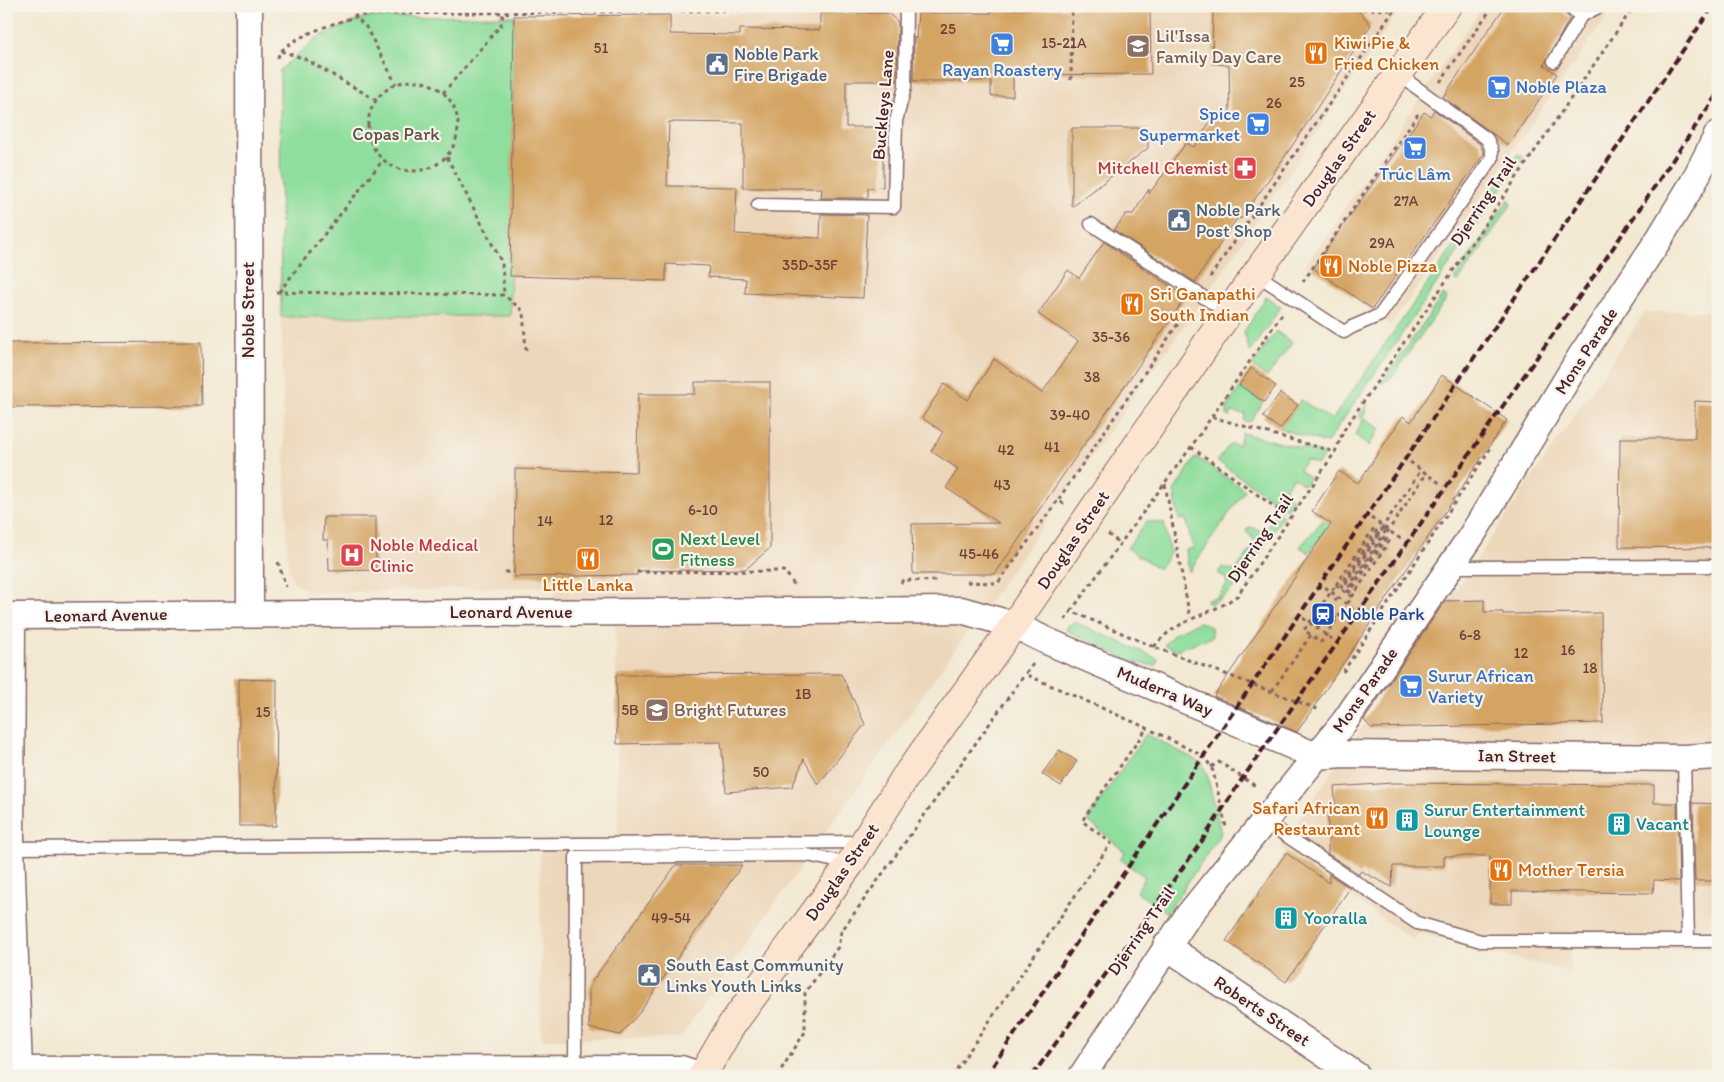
<svg xmlns="http://www.w3.org/2000/svg" width="1724" height="1082" font-family="Itim,sans-serif">
<rect width="100%" height="100%" fill="#f7f3e8"/>
<filter id="ink" filterUnits="userSpaceOnUse"><feTurbulence type="fractalNoise" baseFrequency=".02" numOctaves="2"/><feDisplacementMap in="SourceGraphic" scale="10" xChannelSelector="R" yChannelSelector="G"/><feConvolveMatrix kernelMatrix="1 2 1 2 8 2 1 2 1" color-interpolation-filters="sRGB"/></filter>
<filter id="wash" filterUnits="userSpaceOnUse"><feTurbulence type="fractalNoise" baseFrequency=".0096" numOctaves="4" result="noise"/><feDisplacementMap in="SourceGraphic" scale="20" xChannelSelector="R" yChannelSelector="G"/><feGaussianBlur stdDeviation="1.12" result="paint"/><feColorMatrix in="noise" values="0 0 0 0 0 0 0 0 0 0 0 0 0 0 0 0 0 1.4 0 .05"/><feComposite in="paint" operator="in"/></filter>
<g filter="url(#wash)">
<rect width="100%" height="100%" fill="#f3e9d3"/>
<path fill="#edd7bb" d="M 917,6 L 1402,6 L 1221,274 L 680,1038 L 541,1039 L 540,840 L 618,839 L 615,601 L 551,602 L 558,586 L 312,593 L 294,584 L 289,570 L 287,555 L 281,317 L 280,70 L 316,38 L 366,17 L 917,13 Z
M 1483,6 L 1614,6 L 1391,325 L 1306,265 Z
M 1718,311 L 1718,948 L 1570,949 L 1571,973 L 1420,933 L 1413,940 L 1280,848 L 1645,312 Z"/>
<path fill="#8fde9d" stroke="#6c7e64" d="M 514,16 L 510,316 L 281,317 L 280,70 L 316,38 L 366,17 Z
M 1518,154 L 1523,157 L 1327,443 L 1280,429 L 1301,400 L 1332,420 Z
M 1509,199 L 1511,205 L 1458,282 L 1454,279 Z
M 1443,295 L 1447,298 L 1392,377 L 1381,384 Z
M 1266,297 L 1281,307 L 1250,352 L 1244,332 Z
M 1276,331 L 1292,343 L 1267,377 L 1252,366 Z
M 1241,387 L 1263,402 L 1250,422 L 1244,421 L 1245,414 L 1231,412 L 1230,417 L 1227,415 L 1227,407 Z
M 1367,405 L 1364,417 L 1380,429 L 1369,446 L 1355,435 L 1363,420 L 1359,416 Z
M 1242,433 L 1325,454 L 1318,464 L 1306,460 L 1299,470 L 1310,478 L 1304,485 L 1293,477 L 1283,492 L 1294,500 L 1286,509 L 1217,461 L 1230,444 L 1239,445 Z
M 1196,457 L 1245,490 L 1189,572 L 1186,550 L 1193,548 L 1186,519 L 1179,520 L 1174,491 Z
M 1277,513 L 1283,516 C 1265,542 1240,594 1210,604 L 1206,600 L 1218,597 L 1227,584 L 1226,579 L 1218,573 L 1222,567 L 1235,571 L 1255,544 L 1255,541 L 1246,531 L 1249,527 L 1264,531 Z
M 1323,520 L 1329,525 L 1309,553 L 1300,547 Z
M 1147,521 L 1164,523 L 1170,554 L 1159,569 L 1127,548 Z
M 1075,622 L 1158,659 L 1156,666 L 1132,662 L 1066,630 L 1068,626 Z
M 1199,622 L 1211,627 L 1212,637 L 1176,650 L 1164,645 L 1175,633 Z
M 1146,734 L 1202,763 L 1207,774 L 1221,833 L 1167,913 L 1136,892 L 1145,877 L 1120,859 L 1125,852 L 1087,820 Z"/>
<g id="blocks">
<path fill="#d4a464" d="M 1505,6 L 1560,6 L 1563,12 L 1570,18 L 1544,65 L 1557,74 L 1508,145 L 1443,97 Z
M 1150,8 L 1151,74 L 1013,75 L 1013,96 L 991,96 L 991,81 L 913,81 L 914,37 L 916,39 L 918,13 L 991,13 L 991,10 L 1017,9 Z
M 1213,9 L 1359,11 L 1371,25 L 1290,149 L 1241,219 L 1238,217 L 1195,282 L 1114,230 L 1126,214 L 1133,214 L 1149,189 L 1149,194 L 1186,143 L 1194,147 L 1215,114 L 1230,113 L 1229,65 L 1212,64 Z
M 820,13 L 888,13 L 898,22 L 897,81 L 846,81 L 846,127 L 883,127 L 883,187 L 868,188 L 868,198 L 821,198 L 822,188 L 743,188 L 743,123 L 669,122 L 667,186 L 737,187 L 735,234 L 820,238 L 821,214 L 867,215 L 863,298 L 745,293 L 746,279 L 708,277 L 709,266 L 666,264 L 666,281 L 510,276 L 514,16 L 670,15 L 670,34 L 740,35 L 740,29 L 820,30 Z
M 1434,110 L 1480,144 L 1484,154 L 1372,309 L 1313,268 L 1424,112 L 1430,116 Z
M 1072,128 L 1148,128 L 1148,148 L 1072,207 Z
M 1104,242 L 1186,297 L 995,574 L 913,574 L 912,524 L 999,523 L 946,488 L 958,469 L 931,451 L 943,432 L 922,418 L 944,384 L 968,400 L 994,359 L 1042,393 L 1078,341 L 1038,314 L 1068,270 L 1079,278 Z
M 201,342 L 202,406 L 6,407 L 6,343 Z
M 1251,368 L 1276,386 L 1264,402 L 1239,385 Z
M 1442,375 L 1507,420 L 1297,732 L 1214,696 L 1331,524 L 1312,511 L 1339,471 L 1358,483 L 1403,416 L 1411,422 Z
M 695,382 L 770,382 L 770,548 L 746,569 L 637,571 L 637,575 L 514,577 L 515,469 L 637,472 L 638,394 L 695,394 Z
M 1280,393 L 1298,405 L 1280,429 L 1263,417 Z
M 1695,401 L 1718,402 L 1718,548 L 1619,547 L 1620,438 L 1695,438 Z
M 324,517 L 376,517 L 376,570 L 329,571 L 328,540 L 323,540 Z
M 1484,600 L 1484,612 L 1503,612 L 1503,614 L 1601,613 L 1603,723 L 1371,728 L 1364,720 L 1445,601 Z
M 841,674 L 865,724 L 818,785 L 804,759 L 792,787 L 726,792 L 721,742 L 617,744 L 616,675 Z
M 239,679 L 277,680 L 276,826 L 239,826 Z
M 1059,750 L 1077,761 L 1061,786 L 1042,774 Z
M 1393,783 L 1654,785 L 1654,803 L 1677,803 L 1679,881 L 1654,880 L 1653,893 L 1512,891 L 1512,904 L 1490,904 L 1490,856 L 1444,856 L 1444,866 L 1393,866 L 1392,887 L 1361,871 L 1359,874 L 1328,854 L 1328,812 L 1336,812 L 1334,787 Z
M 1693,803 L 1718,804 L 1718,881 L 1695,881 Z
M 1286,853 L 1329,883 L 1329,874 L 1350,888 L 1286,982 L 1226,941 Z
M 676,865 L 742,865 L 640,1012 L 620,1035 L 589,1028 L 589,988 L 593,980 Z"/>
</g>
</g>
<g filter="url(#ink)">
<use href="#blocks" fill-opacity="0" stroke="#856666" stroke-width="1"/>
<g fill="none" stroke-linecap="round" stroke-linejoin="round">
<g stroke="#856666" stroke-width="15">
<path id="service" d="M 1568,6 L 1581,16
M 1554,61 L 1581,16 L 1600,6
M 758,205 L 894,207 L 896,121 L 905,87 L 906,6
M 1091,224 L 1228,313
M 1256,274 L 1344,332 L 1352,327 L 1380,315 L 1492,159 L 1492,150 L 1487,139 L 1398,74
M 1451,567 L 1718,566
M 1684,758 L 1688,941
M 1263,820 L 1417,923 L 1481,941 L 1718,941
M 11,848 L 865,842
M 575,1069 L 576,857 L 807,855 L 850,864"/>
</g>
<g stroke="#856666" stroke-width="29">
<path id="minor" d="M 249,7 L 250,613
M 6,616 L 961,610 L 1014,625 L 1049,642 L 1316,756 L 1344,754 L 1684,758 L 1718,756
M 12,616 L 11,848 L 19,1070
M 1166,946 L 1357,1076
M 6,1070 L 681,1069 L 702,1076
M 1082,1076 L 1187,917 L 1345,721 L 1472,535 L 1581,356 L 1659,239 L 1693,183 L 1718,134"/>
</g>
<g stroke="#856666" stroke-width="30">
<path id="secondary" d="M 702,1076 L 731,1026 L 850,864 L 904,779 L 1014,625 L 1228,313 L 1447,6"/>
</g>
<path stroke="#856666" stroke-width="3" stroke-dasharray="4 4" stroke-linecap="butt" d="M 355,6 L 355,16 L 366,27 L 396,84
M 924,9 L 1081,6
M 281,51 L 305,59 L 376,100
M 278,58 C 280,39 350,17 368,14 L 888,9
M 1071,80 L 1072,6
M368 126a45 45 0 1 1 90 0a45 45 0 1 1-90 0Z
M 1440,82 L 1493,6
M 443,93 L 501,25 L 503,12
M 447,157 L 502,263 L 504,295
M 1210,277 L 1394,10 L 1226,6
M 1303,282 L 1418,114
M 276,292 L 504,295 L 523,311 L 526,350
M 279,292 L 383,160
M 1212,417 L 1335,452
M 1191,447 L 1290,518
M 1410,462 L 1441,484
M 1165,484 L 1190,618
M 1064,504 L 1058,500 L 1188,309
M 1108,534 L 1121,544
M 278,562 L 286,587
M 505,572 L 514,572
M 637,572 L 785,571 L 794,585
M 967,582 L 998,583 L 1058,500
M 901,583 L 903,580 L 936,581
M 1336,585 L 1352,597 L 1321,642 L 1304,630 Z
M 1336,585 L 1374,528 L 1377,530
M 1341,589 L 1421,470
M 1347,593 L 1426,474
M 1352,597 L 1390,540 L 1387,538
M 1320,607 L 1337,619
M 1071,611 L 1191,447 L 1282,314
M 1065,620 L 1071,611 L 1154,647 L 1320,710
M 1317,628 L 1338,597
M 1154,647 C 1177,617 1210,617 1238,595 L 1335,452 L 1344,430 L 1634,6
M 1033,664 L 1025,674 L 1147,728 L 1205,757 L 1213,771 L 1226,827
M 1343,672 L 1490,449
M 1272,691 L 1311,635
M 1211,767 L 1219,762 L 1257,787
M 777,1076 L 805,1032 L 805,993 L 838,947 L 841,932 L 1025,674
M 952,1076 L 1111,843 L 1082,821 L 1147,728"/>
<use href="#service" stroke="#fff" stroke-width="12"/>
<use href="#minor" stroke="#fff" stroke-width="26"/>
<use href="#secondary" stroke="#fce5d0" stroke-width="28"/>
<path stroke="#4a1f2b" stroke-width="4" stroke-dasharray="8 4" stroke-linecap="butt" d="M 986,1076 L 1713,6
M 1032,1076 L 1202,841 L 1240,782 L 1598,270 L 1718,93"/>
<path stroke="#856666" stroke-width="3" stroke-dasharray="4 4" stroke-linecap="butt" d="M 1371,518 L 1402,540
M 1377,530 L 1341,585 L 1344,587 L 1384,527
M 1387,538 L 1350,592 L 1347,590 L 1387,529
M 1325,587 L 1354,610
M 1303,618 L 1333,640"/>
</g>
</g>
<defs>
<g id="supermarket-square" transform="scale(1.25)"><rect x="-9" y="-9" width="18" height="18" rx="4" fill="#3f7fe0" stroke="#f7f3e8"/><path d="M-6-5.5h2.5l.6 2H6L4.5 2H-2.5L-4.4-4H-6ZM-1.5 3.2a1.3 1.3 0 1 0 .1 0ZM3 3.2a1.3 1.3 0 1 0 .1 0Z" fill="#fff"/></g>
<g id="school-square" transform="scale(1.25)"><rect x="-9" y="-9" width="18" height="18" rx="4" fill="#8d6e63" stroke="#f7f3e8"/><path d="M0-5L7-2L0 1L-7-2ZM-4 1L0 2.5L4 1V4Q0 6-4 4Z" fill="#fff"/></g>
<g id="restaurant-square" transform="scale(1.25)"><rect x="-9" y="-9" width="18" height="18" rx="4" fill="#e8710a" stroke="#f7f3e8"/><path d="M-5-6h1v4h1v-4h1v4h1v-4h1v5L-1.5 .5V6h-2V.5L-5-1ZM5-6V6H3V1.5H1.5Q1.5-4 5-6Z" fill="#fff"/></g>
<g id="civic-square" transform="scale(1.25)"><rect x="-9" y="-9" width="18" height="18" rx="4" fill="#5c6f8a" stroke="#f7f3e8"/><path d="M-.6-6.5H3V-4.5H.6V-3L4-1V1h2V6H-6V1h2V-1L-.6-3ZM-1.2 2.5V6h2.4V2.5Z" fill="#fff"/></g>
<g id="pharmacy-square" transform="scale(1.25)"><rect x="-9" y="-9" width="18" height="18" rx="4" fill="#e0444e" stroke="#f7f3e8"/><path d="M-2-6h4v4h4v4h-4v4h-4v-4h-4v-4h4Z" fill="#fff"/></g>
<g id="stadium-square" transform="scale(1.25)"><rect x="-9" y="-9" width="18" height="18" rx="4" fill="#2e9e5b" stroke="#f7f3e8"/><path d="M0-5a6.5 5 0 1 0 0 10a6.5 5 0 1 0 0-10ZM-3.5-1.8h7v3.6h-7Z" fill="#fff"/></g>
<g id="hospital-square" transform="scale(1.25)"><rect x="-9" y="-9" width="18" height="18" rx="4" fill="#e0444e" stroke="#f7f3e8"/><path d="M-5-5h3v3.5h4V-5h3V5h-3V1.5h-4V5h-3Z" fill="#fff"/></g>
<g id="station-square" transform="scale(1.25)"><rect x="-9" y="-9" width="18" height="18" rx="4" fill="#1a4fb4" stroke="#f7f3e8"/><path d="M-3-6H3Q5-6 5-4V2Q5 4 3 4L4.5 6H3L1.5 4h-3L-3 6H-4.5L-3 4Q-5 4-5 2V-4Q-5-6-3-6ZM-3.5-4v3h7v-3ZM-3.5 1v1.5H-2V1ZM2 1v1.5H3.5V1Z" fill="#fff"/></g>
<g id="building-square" transform="scale(1.25)"><rect x="-9" y="-9" width="18" height="18" rx="4" fill="#0f9aa8" stroke="#f7f3e8"/><path d="M-4-6H4V6H1V3H-1V6H-4ZM-2.5-4.3h1.7v1.8h-1.7ZM.8-4.3h1.7v1.8H.8ZM-2.5-1h1.7V.8h-1.7ZM.8-1h1.7V.8H.8Z" fill="#fff"/></g>
</defs>
<g fill-rule="evenodd">
<use href="#supermarket-square" x="1002" y="44"/>
<use href="#school-square" x="1138" y="46"/>
<use href="#restaurant-square" x="1316" y="53"/>
<use href="#civic-square" x="717" y="64"/>
<use href="#supermarket-square" x="1499" y="87"/>
<use href="#supermarket-square" x="1258" y="124"/>
<use href="#supermarket-square" x="1415" y="148"/>
<use href="#pharmacy-square" x="1245" y="168"/>
<use href="#civic-square" x="1179" y="220"/>
<use href="#restaurant-square" x="1331" y="266"/>
<use href="#restaurant-square" x="1132" y="304"/>
<use href="#stadium-square" x="663" y="549"/>
<use href="#hospital-square" x="352" y="555"/>
<use href="#restaurant-square" x="588" y="559"/>
<use href="#station-square" x="1323" y="614"/>
<use href="#supermarket-square" x="1411" y="686"/>
<use href="#school-square" x="657" y="710"/>
<use href="#restaurant-square" x="1377" y="818"/>
<use href="#building-square" x="1407" y="820"/>
<use href="#building-square" x="1619" y="824"/>
<use href="#restaurant-square" x="1501" y="870"/>
<use href="#building-square" x="1286" y="918"/>
<use href="#civic-square" x="649" y="975"/>
</g>
<g text-anchor="middle" stroke-width="4.5" stroke-linejoin="round" paint-order="stroke">
<g font-size="15" fill="#6c4039">
<text x="948" y="34">25</text>
<text x="1064" y="48">15-21A</text>
<text x="601" y="53">51</text>
<text x="1297" y="87">25</text>
<text x="1274" y="108">26</text>
<text x="1406" y="206">27A</text>
<text x="1382" y="248">29A</text>
<text x="810" y="270">35D-35F</text>
<text x="1111" y="342">35-36</text>
<text x="1092" y="382">38</text>
<text x="1070" y="420">39-40</text>
<text x="1052" y="452">41</text>
<text x="1006" y="455">42</text>
<text x="1002" y="490">43</text>
<text x="703" y="515">6-10</text>
<text x="606" y="525">12</text>
<text x="545" y="526">14</text>
<text x="979" y="559">45-46</text>
<text x="1470" y="640">6-8</text>
<text x="1568" y="655">16</text>
<text x="1521" y="658">12</text>
<text x="1590" y="673">18</text>
<text x="803" y="699">1B</text>
<text x="630" y="715">5B</text>
<text x="263" y="717">15</text>
<text x="761" y="777">50</text>
<text x="671" y="923">49-54</text>
</g>
<g font-size="18" fill="#785e54" stroke="#f7f3e8" text-anchor="start">
<text x="1156" y="42">Lil'Issa<tspan x="1156" dy="21">Family Day Care</tspan></text>
<text x="674" y="716">Bright Futures</text>
</g>
<g font-size="18" fill="#c56008" stroke="#f7f3e8" text-anchor="start">
<text x="1334" y="49">Kiwi Pie &amp;<tspan x="1334" dy="21">Fried Chicken</tspan></text>
<text x="1348" y="272">Noble Pizza</text>
<text x="1150" y="300">Sri Ganapathi<tspan x="1150" dy="21">South Indian</tspan></text>
<text x="588" y="591" text-anchor="middle">Little Lanka</text>
<text x="1360" y="814" text-anchor="end">Safari African<tspan x="1360" dy="21">Restaurant</tspan></text>
<text x="1518" y="876">Mother Tersia</text>
</g>
<g font-size="18" fill="#4e5e75" stroke="#f7f3e8" text-anchor="start">
<text x="734" y="60">Noble Park<tspan x="734" dy="21">Fire Brigade</tspan></text>
<text x="1196" y="216">Noble Park<tspan x="1196" dy="21">Post Shop</tspan></text>
<text x="666" y="971">South East Community<tspan x="666" dy="21">Links Youth Links</tspan></text>
</g>
<g font-size="18" fill="#366cbe" stroke="#f7f3e8">
<text x="1002" y="76">Rayan Roastery</text>
<text x="1516" y="93" text-anchor="start">Noble Plaza</text>
<text x="1240" y="120" text-anchor="end">Spice<tspan x="1240" dy="21">Supermarket</tspan></text>
<text x="1415" y="180">Trúc Lâm</text>
<text x="1428" y="682" text-anchor="start">Surur African<tspan x="1428" dy="21">Variety</tspan></text>
</g>
<g font-size="18" fill="#4a1f2b" stroke="#f7f3e8">
<text transform="translate(883 105) rotate(-85)" y="6">Buckleys Lane</text>
<text transform="translate(1339 158) rotate(-55)" y="6">Douglas Street</text>
<text transform="translate(1483 201) rotate(-56)" y="6">Djerring Trail</text>
<text transform="translate(248 310) rotate(-90)" y="6">Noble Street</text>
<text transform="translate(1586 351) rotate(-57)" y="6">Mons Parade</text>
<text transform="translate(1260 538) rotate(-56)" y="6">Djerring Trail</text>
<text transform="translate(1073 540) rotate(-56)" y="6">Douglas Street</text>
<text x="511" y="618">Leonard Avenue</text>
<text transform="translate(106 615) rotate(-1)" y="6">Leonard Avenue</text>
<text transform="translate(1365 690) rotate(-55)" y="6">Mons Parade</text>
<text transform="translate(1165 691) rotate(23)" y="6">Muderra Way</text>
<text transform="translate(1517 756) rotate(1)" y="6">Ian Street</text>
<text transform="translate(842 872) rotate(-55)" y="6">Douglas Street</text>
<text transform="translate(1141 931) rotate(-55)" y="6">Djerring Trail</text>
<text transform="translate(1262 1011) rotate(34)" y="6">Roberts Street</text>
</g>
<g font-size="18" fill="#5b4f48" stroke="#f7f3e8">
<text x="396" y="140">Copas Park</text>
</g>
<g font-size="18" fill="#be3a42" stroke="#f7f3e8" text-anchor="end">
<text x="1228" y="174">Mitchell Chemist</text>
<text x="370" y="551" text-anchor="start">Noble Medical<tspan x="370" dy="21">Clinic</tspan></text>
</g>
<g font-size="18" fill="#27864d" stroke="#f7f3e8" text-anchor="start">
<text x="680" y="545">Next Level<tspan x="680" dy="21">Fitness</tspan></text>
</g>
<g font-size="18" fill="#164399" stroke="#f7f3e8" text-anchor="start">
<text x="1340" y="620">Noble Park</text>
</g>
<g font-size="18" fill="#0d838f" stroke="#f7f3e8" text-anchor="start">
<text x="1424" y="816">Surur Entertainment<tspan x="1424" dy="21">Lounge</tspan></text>
<text x="1636" y="830">Vacant</text>
<text x="1304" y="924">Yooralla</text>
</g>
</g>
<rect width="1724" height="1082" fill="none" stroke="#f7f3e8" stroke-width="25"/>
</svg>
